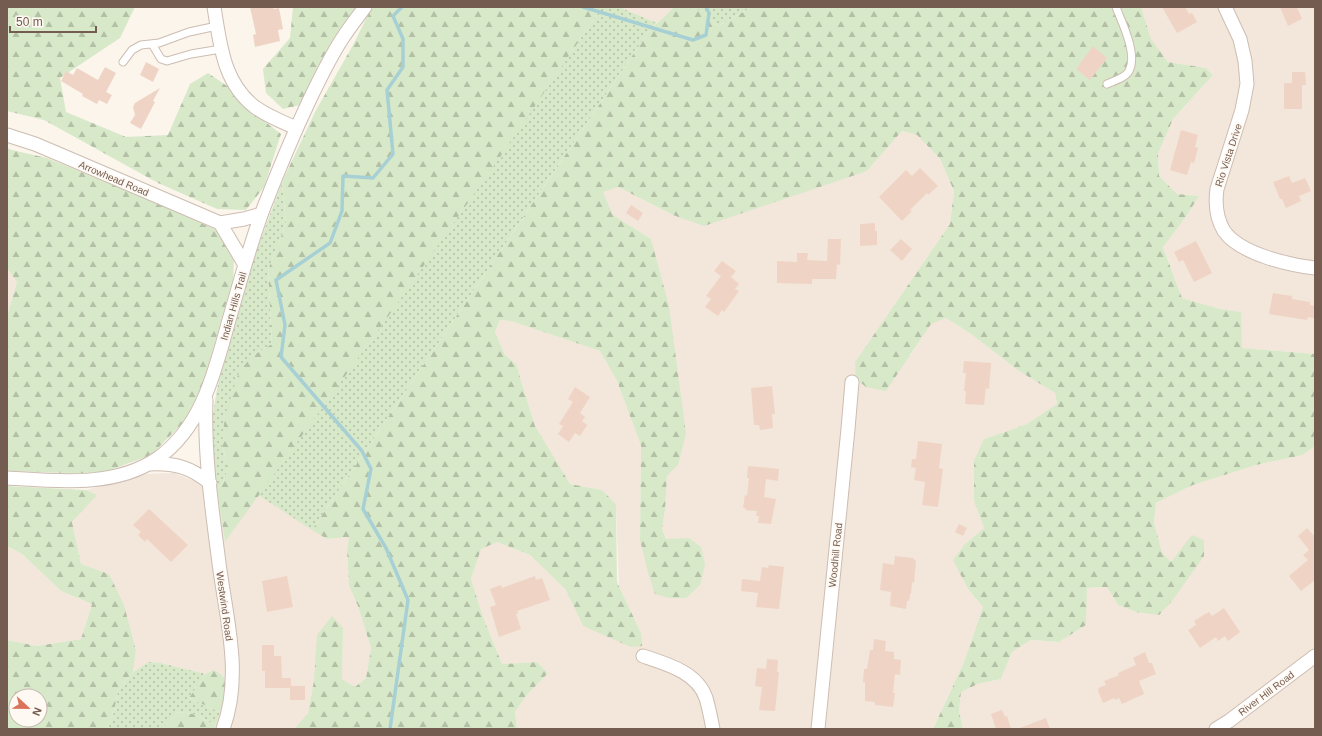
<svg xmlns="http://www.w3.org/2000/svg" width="1322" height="736" font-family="Arial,sans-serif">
<defs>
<pattern id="grass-dots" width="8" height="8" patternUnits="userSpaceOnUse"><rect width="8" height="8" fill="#d8e9ca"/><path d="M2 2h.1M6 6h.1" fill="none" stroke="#b4c0a6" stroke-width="1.8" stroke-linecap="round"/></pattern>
<pattern id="forest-firs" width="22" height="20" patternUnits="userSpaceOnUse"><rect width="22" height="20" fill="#d8e9ca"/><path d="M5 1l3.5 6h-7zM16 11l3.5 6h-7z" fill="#b4c0a6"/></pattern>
</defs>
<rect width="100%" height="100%" fill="#fbf5eb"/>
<path fill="#f3e6da" d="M 619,7 L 674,7 L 657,23 Z
M 1141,7 L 1315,7 L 1315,354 L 1242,348 L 1240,312 L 1220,309 L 1182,298 L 1163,246 L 1187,215 L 1199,196 L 1177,194 L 1159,176 L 1158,154 L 1173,119 L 1213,75 L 1206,68 L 1168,62 L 1151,39 Z
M 902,131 L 917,135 L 940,159 L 954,191 L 950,224 L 855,362 L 911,355 L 931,323 L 946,318 L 971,334 L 1019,371 L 1055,393 L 1057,405 L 1027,424 L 984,439 L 974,501 L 984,528 L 965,544 L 968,589 L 983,607 L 964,662 L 933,729 L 517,729 L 515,712 L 526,696 L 548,673 L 537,662 L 502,664 L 483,617 L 471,579 L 481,548 L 497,542 L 530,555 L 566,590 L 583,626 L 641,633 L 619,586 L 616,504 L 602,490 L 570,484 L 552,456 L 535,426 L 516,364 L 505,355 L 495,332 L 500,320 L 511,321 L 600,351 L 617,381 L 641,446 L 640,540 L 689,538 L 666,539 L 662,529 L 665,510 L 667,476 L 678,465 L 651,239 L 613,215 L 603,192 L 618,187 L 673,215 L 867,171 Z
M 7,268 L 17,282 L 7,316 Z
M 1315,446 L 1315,729 L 963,729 L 959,711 L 961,692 L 978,684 L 1001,679 L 1012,652 L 1031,640 L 1059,642 L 1086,625 L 1086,588 L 1107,587 L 1118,605 L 1136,612 L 1192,535 L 1172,563 L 1162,552 L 1154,523 L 1156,503 L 1193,485 L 1256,465 L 1303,455 Z
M 174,473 L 217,490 L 225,542 L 258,495 L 327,539 L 349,537 L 347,550 L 349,586 L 358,606 L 371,648 L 366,678 L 355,687 L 342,679 L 343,628 L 314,680 L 308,713 L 294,729 L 215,729 L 227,686 L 213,670 L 206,674 L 161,663 L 150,662 L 133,672 L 136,651 L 109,574 L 81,564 L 72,522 L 96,495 L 86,490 L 146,474 Z
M 7,546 L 22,554 L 61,591 L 92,604 L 81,639 L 37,646 L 7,640 Z"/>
<path fill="url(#grass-dots)" d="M 602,7 L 619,7 L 657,23 L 649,31 L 312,530 L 258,495 C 375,334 490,172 602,7 Z
M 694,7 L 752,7 L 718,26 Z
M 282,182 L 286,224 L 268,270 L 272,344 L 252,356 L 222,444 L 228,469 L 223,482 L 217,490 L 214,479 L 212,421 L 217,389 L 233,324 L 251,266 Z
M 149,662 L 161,663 L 206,674 L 189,698 L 220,712 L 216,725 L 193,714 L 178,712 L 163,729 L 107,729 L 114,712 L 118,690 L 133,672 Z"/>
<path fill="url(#forest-firs)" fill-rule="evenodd" d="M 7,7 L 135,7 L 120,38 L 60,78 L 66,112 L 126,137 L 168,135 L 190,84 L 208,73 L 230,88 L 251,111 L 281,134 L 264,187 L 246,210 L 217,209 L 158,183 L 44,120 L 7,111 Z
M 293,7 L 357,7 L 326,53 L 300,105 L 283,109 L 266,93 L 263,69 L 290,38 Z
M 372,7 L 602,7 L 514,137 L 385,321 L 225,542 L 217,490 L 223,482 L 228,469 L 222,444 L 225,415 L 239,372 L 252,356 L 272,344 L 268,270 L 286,224 L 282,182 L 315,112 L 353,45 Z
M 674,7 L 695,7 L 718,26 L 752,7 L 1141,7 L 1151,39 L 1168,62 L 1206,68 L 1213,75 L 1173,119 L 1158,154 L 1159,176 L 1177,194 L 1199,196 L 1187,215 L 1163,247 L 1182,298 L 1220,309 L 1241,312 L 1242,348 L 1315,354 L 1315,446 L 1303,455 L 1256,465 L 1193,485 L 1156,503 L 1154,523 L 1162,552 L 1171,562 L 1192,535 L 1204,540 L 1204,556 L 1172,601 L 1159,615 L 1136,612 L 1118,605 L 1107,587 L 1087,588 L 1086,625 L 1059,642 L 1031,640 L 1012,652 L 1001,679 L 978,684 L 961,692 L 959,711 L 963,729 L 933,729 L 964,662 L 983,607 L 968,589 L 953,560 L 965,544 L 984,528 L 974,501 L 974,461 L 984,439 L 1027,424 L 1057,404 L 1055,393 L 1019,371 L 971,334 L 946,318 L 931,324 L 886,391 L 866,387 L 856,379 L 855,362 L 950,224 L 954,191 L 940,159 L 917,135 L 902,131 L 867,171 L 704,226 L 673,215 L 618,187 L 603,192 L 613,215 L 651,239 L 669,306 L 686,434 L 678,465 L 667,476 L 665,510 L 662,529 L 666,539 L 689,538 L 701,547 L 705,565 L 700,585 L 686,598 L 669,598 L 655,594 L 649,576 L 640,540 L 641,446 L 617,381 L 600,351 L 511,321 L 500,320 L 495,332 L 505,355 L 516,364 L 535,426 L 570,484 L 602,490 L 616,504 L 617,582 L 641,633 L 642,646 L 631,647 L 583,626 L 566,590 L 530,555 L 497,542 L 481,549 L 471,579 L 483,617 L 502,664 L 537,662 L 548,673 L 526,696 L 515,712 L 517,729 L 294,729 L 308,713 L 314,680 L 317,635 L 332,616 L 343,628 L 342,679 L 355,687 L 366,678 L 371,648 L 358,606 L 349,586 L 347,550 L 349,537 L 327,539 L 312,530 L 649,31 Z
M 7,148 L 12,150 L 47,158 L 164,206 L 216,230 L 226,240 L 234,260 L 233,279 L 203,384 L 185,421 L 151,455 L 99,474 L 7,471 L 7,316 L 17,282 L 7,268 Z
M 7,486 L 86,490 L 97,495 L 72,522 L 81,564 L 109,574 L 124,605 L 136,651 L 133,672 L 118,690 L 114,712 L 107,729 L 7,729 L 7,640 L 37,646 L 81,639 L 92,604 L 61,591 L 22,554 L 7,546 ZM 16,696 L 40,696 L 40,720 L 16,720 Z
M 213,670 C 234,678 225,694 220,712 L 189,698 L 206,674 Z
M 178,712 L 193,714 L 216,725 L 215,729 L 163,729 Z"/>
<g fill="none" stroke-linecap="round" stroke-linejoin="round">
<path stroke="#a7d0d5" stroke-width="3.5" d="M 583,7 L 693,40 L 706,35 L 709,13 L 706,7
M 390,729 L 408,600 L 386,548 L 363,509 L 371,469 L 362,451 L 281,357 L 285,325 L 276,280 L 330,243 L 342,211 L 343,176 L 373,178 L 393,154 L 387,90 L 403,67 L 403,39 L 393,16 L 402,7"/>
</g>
<path fill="#efd4c5" d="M 250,7 L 273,7 L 274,9 L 279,8 L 283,29 L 278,30 L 280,41 L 255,47 L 253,35 L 256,34 Z
M 1162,7 L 1185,7 L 1189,14 L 1192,13 L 1197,22 L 1177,33 Z
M 1280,7 L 1297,7 L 1302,19 L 1288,26 Z
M 1093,46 L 1107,58 L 1090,80 L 1076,69 Z
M 146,62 L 159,69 L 153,82 L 140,75 Z
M 105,67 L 116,73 L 106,92 L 112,95 L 107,104 L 99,100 L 97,104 L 82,96 L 83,94 L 61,81 L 66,71 L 73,75 L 77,68 L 98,80 Z
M 1292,72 L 1305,72 L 1306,85 L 1302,85 L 1302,109 L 1284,109 L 1284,83 L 1292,83 Z
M 160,88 L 153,101 L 155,102 L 141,129 L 130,123 L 135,115 L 133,107 L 135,103 Z
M 1181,130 L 1198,135 L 1195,147 L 1198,148 L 1194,163 L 1191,162 L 1187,175 L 1170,170 Z
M 920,168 L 938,186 L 928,195 L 927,193 L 910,210 L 912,211 L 902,221 L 879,197 L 906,170 L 912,176 Z
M 1289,176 L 1292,183 L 1305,178 L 1311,191 L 1299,196 L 1301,201 L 1286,208 L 1282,199 L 1280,199 L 1273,182 Z
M 631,205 L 643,213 L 638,221 L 626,213 Z
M 875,223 L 875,231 L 877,231 L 877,245 L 860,246 L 860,224 Z
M 828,239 L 841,239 L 840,265 L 837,264 L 836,279 L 812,279 L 812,284 L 777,283 L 777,261 L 797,262 L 797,253 L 808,253 L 807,260 L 827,261 Z
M 901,239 L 912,249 L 902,261 L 890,250 Z
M 1196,241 L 1212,273 L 1194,282 L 1183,260 L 1179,262 L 1174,252 Z
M 722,261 L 736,271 L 731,277 L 739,284 L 735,289 L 739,291 L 724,312 L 722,310 L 718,316 L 705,307 L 711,299 L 706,296 L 721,276 L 714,271 Z
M 1273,293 L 1292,296 L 1292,299 L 1310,302 L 1310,305 L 1315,306 L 1315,318 L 1308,317 L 1307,320 L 1269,314 Z
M 964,361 L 991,363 L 989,389 L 986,388 L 984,405 L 965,404 L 966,391 L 964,391 L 966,373 L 963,373 Z
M 772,386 L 775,414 L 772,414 L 773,428 L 760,430 L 759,425 L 754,425 L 751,388 Z
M 575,387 L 590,397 L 580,413 L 585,417 L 582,421 L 587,425 L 580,436 L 575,433 L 569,442 L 558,434 L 563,426 L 559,424 L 573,402 L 568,399 Z
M 918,441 L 942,444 L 939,468 L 943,469 L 938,507 L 922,505 L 925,482 L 914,480 L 916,468 L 911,467 L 912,459 L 916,459 Z
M 748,466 L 779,469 L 778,481 L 766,479 L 764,497 L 776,499 L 771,524 L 758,523 L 759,516 L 756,516 L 757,511 L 745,510 L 746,508 L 743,508 L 745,495 L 747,496 L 749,478 L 747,478 Z
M 149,509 L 188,545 L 171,562 L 147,539 L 145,542 L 138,535 L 141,532 L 133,525 Z
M 959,524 L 967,528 L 963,536 L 955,532 Z
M 1307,528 L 1315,537 L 1315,580 L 1301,591 L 1289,576 L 1308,560 L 1303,555 L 1309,550 L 1298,536 Z
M 895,556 L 913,558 L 916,561 L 914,583 L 912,582 L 911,594 L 910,594 L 909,601 L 907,601 L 906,609 L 890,606 L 891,592 L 880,590 L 883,563 L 894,565 Z
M 769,565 L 784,567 L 779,609 L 756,607 L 758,593 L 741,591 L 742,579 L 760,581 L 762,567 L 768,568 Z
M 287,576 L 293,607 L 267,612 L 262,581 Z
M 535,576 L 536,580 L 542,578 L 550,600 L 517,611 L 518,613 L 516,614 L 521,629 L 499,637 L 490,607 L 496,605 L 490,589 L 501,585 L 502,588 Z
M 1224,608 L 1240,632 L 1228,641 L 1225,636 L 1218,641 L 1216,637 L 1200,648 L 1188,630 L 1196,625 L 1194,621 L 1205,614 L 1209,612 L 1212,616 Z
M 874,639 L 886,641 L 885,651 L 894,652 L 894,659 L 901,660 L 900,675 L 895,674 L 893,693 L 895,693 L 893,707 L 875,705 L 875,702 L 865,701 L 865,682 L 863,682 L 864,669 L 867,669 L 870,650 L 873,650 Z
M 262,645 L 274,645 L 274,656 L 281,656 L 282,678 L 291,678 L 291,686 L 305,686 L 305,700 L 290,700 L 290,688 L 265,688 L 265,671 L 262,671 Z
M 1145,652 L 1149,663 L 1152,663 L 1156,674 L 1139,681 L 1144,694 L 1122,704 L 1119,698 L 1115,700 L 1114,698 L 1103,703 L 1098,691 L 1099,690 L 1098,688 L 1106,685 L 1104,681 L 1117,676 L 1119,675 L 1118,673 L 1136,665 L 1133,658 Z
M 767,659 L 778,660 L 777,672 L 779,672 L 775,711 L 759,710 L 762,687 L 755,686 L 757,668 L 766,669 Z
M 1002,710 L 1005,717 L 1007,716 L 1011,729 L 996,729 L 991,714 Z
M 1046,718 L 1050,729 L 1020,729 L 1020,728 Z"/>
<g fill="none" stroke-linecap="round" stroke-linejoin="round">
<g stroke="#cdbdb2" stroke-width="9">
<path id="service" d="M 152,44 L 161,59 L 167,61 L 191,54 L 221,49
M 123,62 L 132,50 L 141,45 L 159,43 L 189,32 L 217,26
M 1107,84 C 1114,81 1125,78 1129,71 C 1138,54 1122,23 1116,7"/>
</g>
<g stroke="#cdbdb2" stroke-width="15">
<path id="minor" d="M 214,7 C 220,43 223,83 255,107 C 267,116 283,122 296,128
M 1225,7 L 1240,39 L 1245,61 L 1247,84 L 1242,110 L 1217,189 C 1215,204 1216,218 1224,231 C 1240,254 1289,265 1315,268
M 7,135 L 35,144 L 61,155 L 220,223 L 244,219 L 261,214
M 220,223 L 245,265
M 206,400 C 204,455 212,509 219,563 C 226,618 243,675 223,729
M 150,464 C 175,463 190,467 210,483
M 7,478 C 57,481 115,488 158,458 C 203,426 215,370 229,320 C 240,282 250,244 264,207 C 278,171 293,135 309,101 C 319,80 329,59 342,39 C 349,28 357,18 365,7
M 643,656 C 667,664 697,672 706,698 C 709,708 711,719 713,729
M 818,729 L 848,429 L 852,382
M 1216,729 L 1229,721 L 1315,656"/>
</g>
<use href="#service" stroke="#fff" stroke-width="7"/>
<use href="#minor" stroke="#fff" stroke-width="13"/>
</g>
<g text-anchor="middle" stroke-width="3.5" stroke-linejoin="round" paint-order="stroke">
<g font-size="10" fill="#755c50" stroke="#fef9f2">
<text transform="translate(1228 155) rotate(-72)" y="4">Rio Vista Drive</text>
<text transform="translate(114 178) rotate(23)" y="4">Arrowhead Road</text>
<text transform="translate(233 306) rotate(-74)" y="4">Indian Hills Trail</text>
<text transform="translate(835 555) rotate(-84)" y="4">Woodhill Road</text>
<text transform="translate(225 606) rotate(82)" y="4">Westwind Road</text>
<text transform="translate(1266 693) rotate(-37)" y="4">River Hill Road</text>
</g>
</g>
<rect width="1322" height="736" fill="none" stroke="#755c50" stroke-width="16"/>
<g transform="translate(28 708) rotate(112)"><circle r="19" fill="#fef9f2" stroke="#c7bab1"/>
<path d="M0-3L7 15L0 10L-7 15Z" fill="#db735b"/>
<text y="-6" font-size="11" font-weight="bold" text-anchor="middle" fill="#755c50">N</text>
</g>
<path d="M10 26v6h86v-6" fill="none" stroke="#755c50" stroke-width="2"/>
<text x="16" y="26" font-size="12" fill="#755c50" stroke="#fef9f2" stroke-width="3" paint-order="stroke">50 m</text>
</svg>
